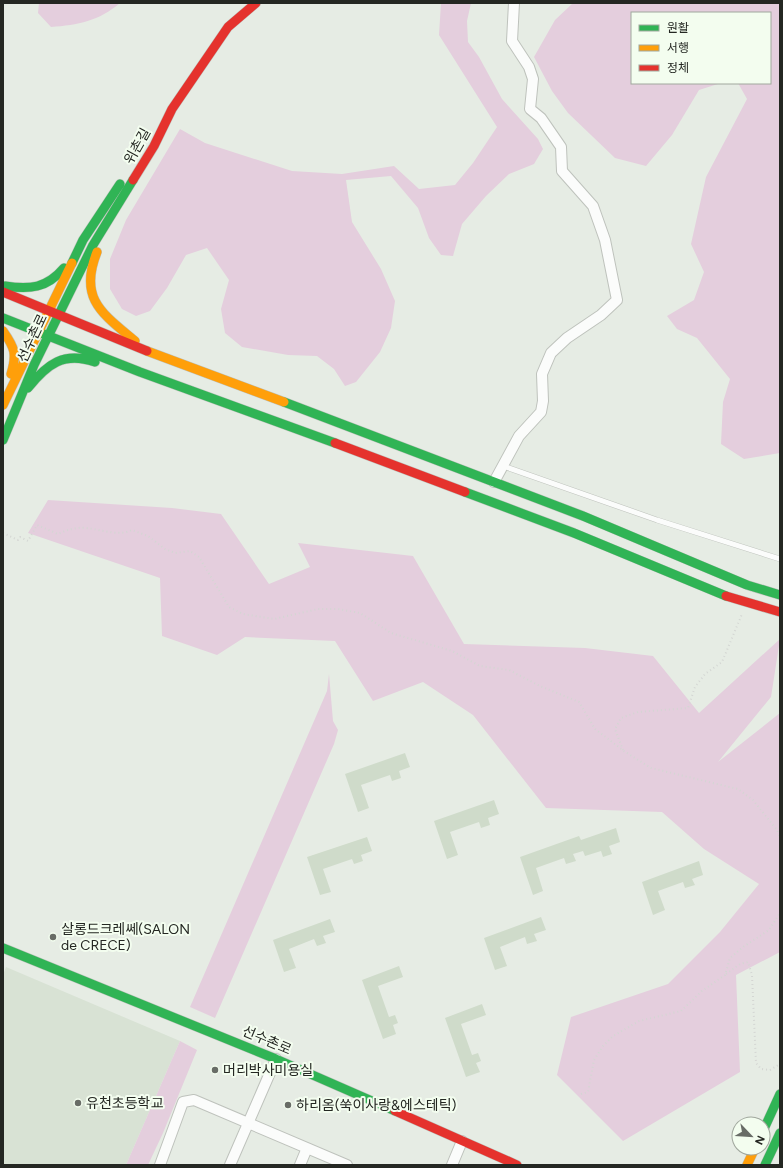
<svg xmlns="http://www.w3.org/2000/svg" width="783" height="1168" font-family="Figtree,'Noto Sans KR',sans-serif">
<rect width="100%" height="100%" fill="#e6ece4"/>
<path fill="#d8e2d4" d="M 6,967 L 180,1041 L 126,1165 L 3,1165 L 3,975 Z"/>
<path fill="#e4cedd" d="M 39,3 L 120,3 C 99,21 78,25 51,27 L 38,13 Z
M 441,3 L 471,3 L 467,21 L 468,42 L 479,57 L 502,99 L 538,139 L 543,149 L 534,164 L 509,174 L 486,196 L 462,224 L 453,256 L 441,255 L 429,238 L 418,208 L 391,176 L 346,180 L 352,222 L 381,269 L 395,301 L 391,328 L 380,352 L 356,382 L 345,386 L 334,369 L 317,356 L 288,355 L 242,347 L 225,333 L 221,309 L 229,280 L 207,248 L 186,255 L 167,288 L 150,311 L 136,316 L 122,309 L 110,289 L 110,259 L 126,220 L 180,129 L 205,143 L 292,171 L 342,174 L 394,166 L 419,189 L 455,185 L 473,163 L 497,127 L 439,35 Z
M 573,3 L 780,3 L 780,453 L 744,459 L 721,444 L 723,402 L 730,379 L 697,338 L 677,329 L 667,316 L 694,300 L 704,272 L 691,244 L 706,177 L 747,99 L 738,83 L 770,83 L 770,13 L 632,13 L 632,83 L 721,83 L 699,90 L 672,135 L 646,166 L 615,158 L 568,113 L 552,91 L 534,57 L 555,20 Z
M 48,500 L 172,508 L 221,514 L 269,584 L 310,567 L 298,543 L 413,556 L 464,644 L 585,648 L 653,656 L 699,713 L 780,639 L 771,697 L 718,762 L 780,713 L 780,952 L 736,975 L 740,1072 L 623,1141 L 557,1075 L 571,1017 L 668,984 L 720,932 L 759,884 L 704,849 L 662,812 L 546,808 L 473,715 L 423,682 L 373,701 L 335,641 L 245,637 L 217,655 L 162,636 L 160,578 L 28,533 Z
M 329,674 L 333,721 L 338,730 L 334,744 L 215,1018 L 190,1007 L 327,691 Z
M 180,1041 L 197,1050 L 163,1133 L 148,1165 L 126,1165 Z"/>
<path fill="#cfdbca" d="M 405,753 L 410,767 L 399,771 L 401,778 L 392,781 L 390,775 L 361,785 L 369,808 L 358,812 L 345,774 Z
M 494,800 L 499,814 L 488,818 L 490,825 L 481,828 L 479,822 L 450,832 L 458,855 L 447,859 L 434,821 Z
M 616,828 L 620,842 L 609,846 L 612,854 L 603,857 L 601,851 L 585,856 L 583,851 L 573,854 L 576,861 L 566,864 L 564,858 L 536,868 L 543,891 L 533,895 L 520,857 L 579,836 L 581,840 Z
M 367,837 L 372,851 L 361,855 L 363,861 L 354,864 L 352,859 L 323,869 L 331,892 L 320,895 L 307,857 Z
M 699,861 L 703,875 L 692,879 L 695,885 L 685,888 L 683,882 L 658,891 L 665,910 L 653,915 L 642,882 Z
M 541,917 L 546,930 L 534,934 L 537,941 L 527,944 L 525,937 L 500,947 L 507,966 L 495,970 L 484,938 Z
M 330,919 L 335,932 L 323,936 L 326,943 L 317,946 L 314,939 L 289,949 L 296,968 L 284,972 L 273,940 Z
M 399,966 L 403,977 L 378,986 L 389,1017 L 395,1015 L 398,1023 L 393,1025 L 396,1034 L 383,1039 L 362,980 Z
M 482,1004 L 486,1015 L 461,1024 L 472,1055 L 478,1053 L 481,1061 L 476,1063 L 480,1072 L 466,1077 L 445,1018 Z"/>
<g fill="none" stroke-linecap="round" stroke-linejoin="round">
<g stroke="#bec2bc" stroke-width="6">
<path id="lane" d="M 503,466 L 657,520 L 780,559"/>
</g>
<g stroke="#bec2bc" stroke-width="12">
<path id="street" d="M 494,482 L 519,436 L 541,412 L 543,401 L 542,374 L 551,353 L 567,338 L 601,315 L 617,300 L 605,240 L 593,206 L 562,171 L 561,147 L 541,118 L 530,109 L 533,79 L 529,67 L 512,41 L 514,3
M 160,1165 L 183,1102 L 194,1100 L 347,1165
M 230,1165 L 276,1059
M 300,1165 L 307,1148
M 452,1165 L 462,1141"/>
</g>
<g stroke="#bec2bc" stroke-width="10">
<path id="fast" d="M 72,263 L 83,240 L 120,184
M 5,286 C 30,290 47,288 64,268
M 3,318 L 140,372 L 335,443
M 28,388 C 47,364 64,351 95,362
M 284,402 L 583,516 L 747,585 L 780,595
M 3,440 L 34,365 L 93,245 L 133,180
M 465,492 L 574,533 L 726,596
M 3,948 L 276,1059 L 395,1111
M 763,1131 L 780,1094
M 765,1165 L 780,1133"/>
</g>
<g stroke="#bec2bc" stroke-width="10">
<path id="slow" d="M 97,252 C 78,299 103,314 135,341
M 3,331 C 15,348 17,354 11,374
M 147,351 L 284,402
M 3,405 L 72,263
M 747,1165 L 755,1148"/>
</g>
<g stroke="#bec2bc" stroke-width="10">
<path id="jam" d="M 133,180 L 154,146 L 172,109 L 228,27 L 256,3
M 3,292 L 147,351
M 335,443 L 465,492
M 726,596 L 780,612
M 395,1111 L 517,1165"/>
</g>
<path stroke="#d4d6d3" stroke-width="2" stroke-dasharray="1 3" stroke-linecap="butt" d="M 3,533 L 18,540 L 20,537 L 28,541 L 37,525 L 58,534 C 67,530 75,527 86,528 C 101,529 117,537 132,530 L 148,536 L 165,549 L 175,553 L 190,551 L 199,557 L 229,607 L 243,614 L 274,619 L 318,609 L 338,609 L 360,613 L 391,633 L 452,651 L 480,666 L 509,670 L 540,686 L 579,702 L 595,729 L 624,751 L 651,768 L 738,789 L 753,800 L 777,830 L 780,838
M 623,750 L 615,729 L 621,718 L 638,712 L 688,708 L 695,687 L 705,674 L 722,662 L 742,614
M 726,974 L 740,964 L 748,962 L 752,975 L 756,1063 L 761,1069 L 770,1070 L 780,1064
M 581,1094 L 588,1092 L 594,1060 L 603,1046 L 613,1036 L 639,1021 L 681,1011 L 702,991 L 725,975 L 730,958 L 743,947 L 769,930 L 780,913"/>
<use href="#lane" stroke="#fbfcfb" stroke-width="5"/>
<use href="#street" stroke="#fbfcfb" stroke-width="10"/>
<use href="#fast" stroke="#30b455" stroke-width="9"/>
<use href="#slow" stroke="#ff9f0a" stroke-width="9"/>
<use href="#jam" stroke="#e5322d" stroke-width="9"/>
</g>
<g fill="#686c66" stroke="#f3fdef" stroke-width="1.5">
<circle cx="53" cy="937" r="4"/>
<circle cx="215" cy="1070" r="4"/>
<circle cx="78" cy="1103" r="4"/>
<circle cx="288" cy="1105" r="4"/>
</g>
<g text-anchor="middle" stroke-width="4" stroke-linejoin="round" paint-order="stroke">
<g font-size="14" fill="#242722" stroke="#f3fdef">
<text transform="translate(137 146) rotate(-61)" y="5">위촌길</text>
<text transform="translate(32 338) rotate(-65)" y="5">선수촌로</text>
<text transform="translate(267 1040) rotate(23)" y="5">선수촌로</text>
</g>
<g font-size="14" fill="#242722" stroke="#f3fdef" text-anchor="start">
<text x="61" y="934">살롱드크레쎄(SALON<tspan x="61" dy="16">de CRECE)</tspan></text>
<text x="223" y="1075">머리박사미용실</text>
<text x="86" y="1108">유천초등학교</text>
<text x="296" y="1110">하리옴(쑥이사랑&amp;에스테틱)</text>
</g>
</g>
<rect width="783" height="1168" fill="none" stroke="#242722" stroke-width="8"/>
<rect x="631" y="12" width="140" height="72" fill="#f3fdef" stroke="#a0a79d"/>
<rect x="639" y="25" width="20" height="6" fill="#30b455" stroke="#a0a79d"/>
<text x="667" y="32" font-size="12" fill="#242722">원활</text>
<rect x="639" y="45" width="20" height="6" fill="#ff9f0a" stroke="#a0a79d"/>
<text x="667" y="52" font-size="12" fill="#242722">서행</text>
<rect x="639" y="65" width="20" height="6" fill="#e5322d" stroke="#a0a79d"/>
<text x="667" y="72" font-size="12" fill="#242722">정체</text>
<g transform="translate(751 1136) rotate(115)"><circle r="19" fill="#f3fdef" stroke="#a0a79d"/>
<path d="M0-3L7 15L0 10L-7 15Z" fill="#686c66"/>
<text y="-6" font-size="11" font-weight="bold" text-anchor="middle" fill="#242722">N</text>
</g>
</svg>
